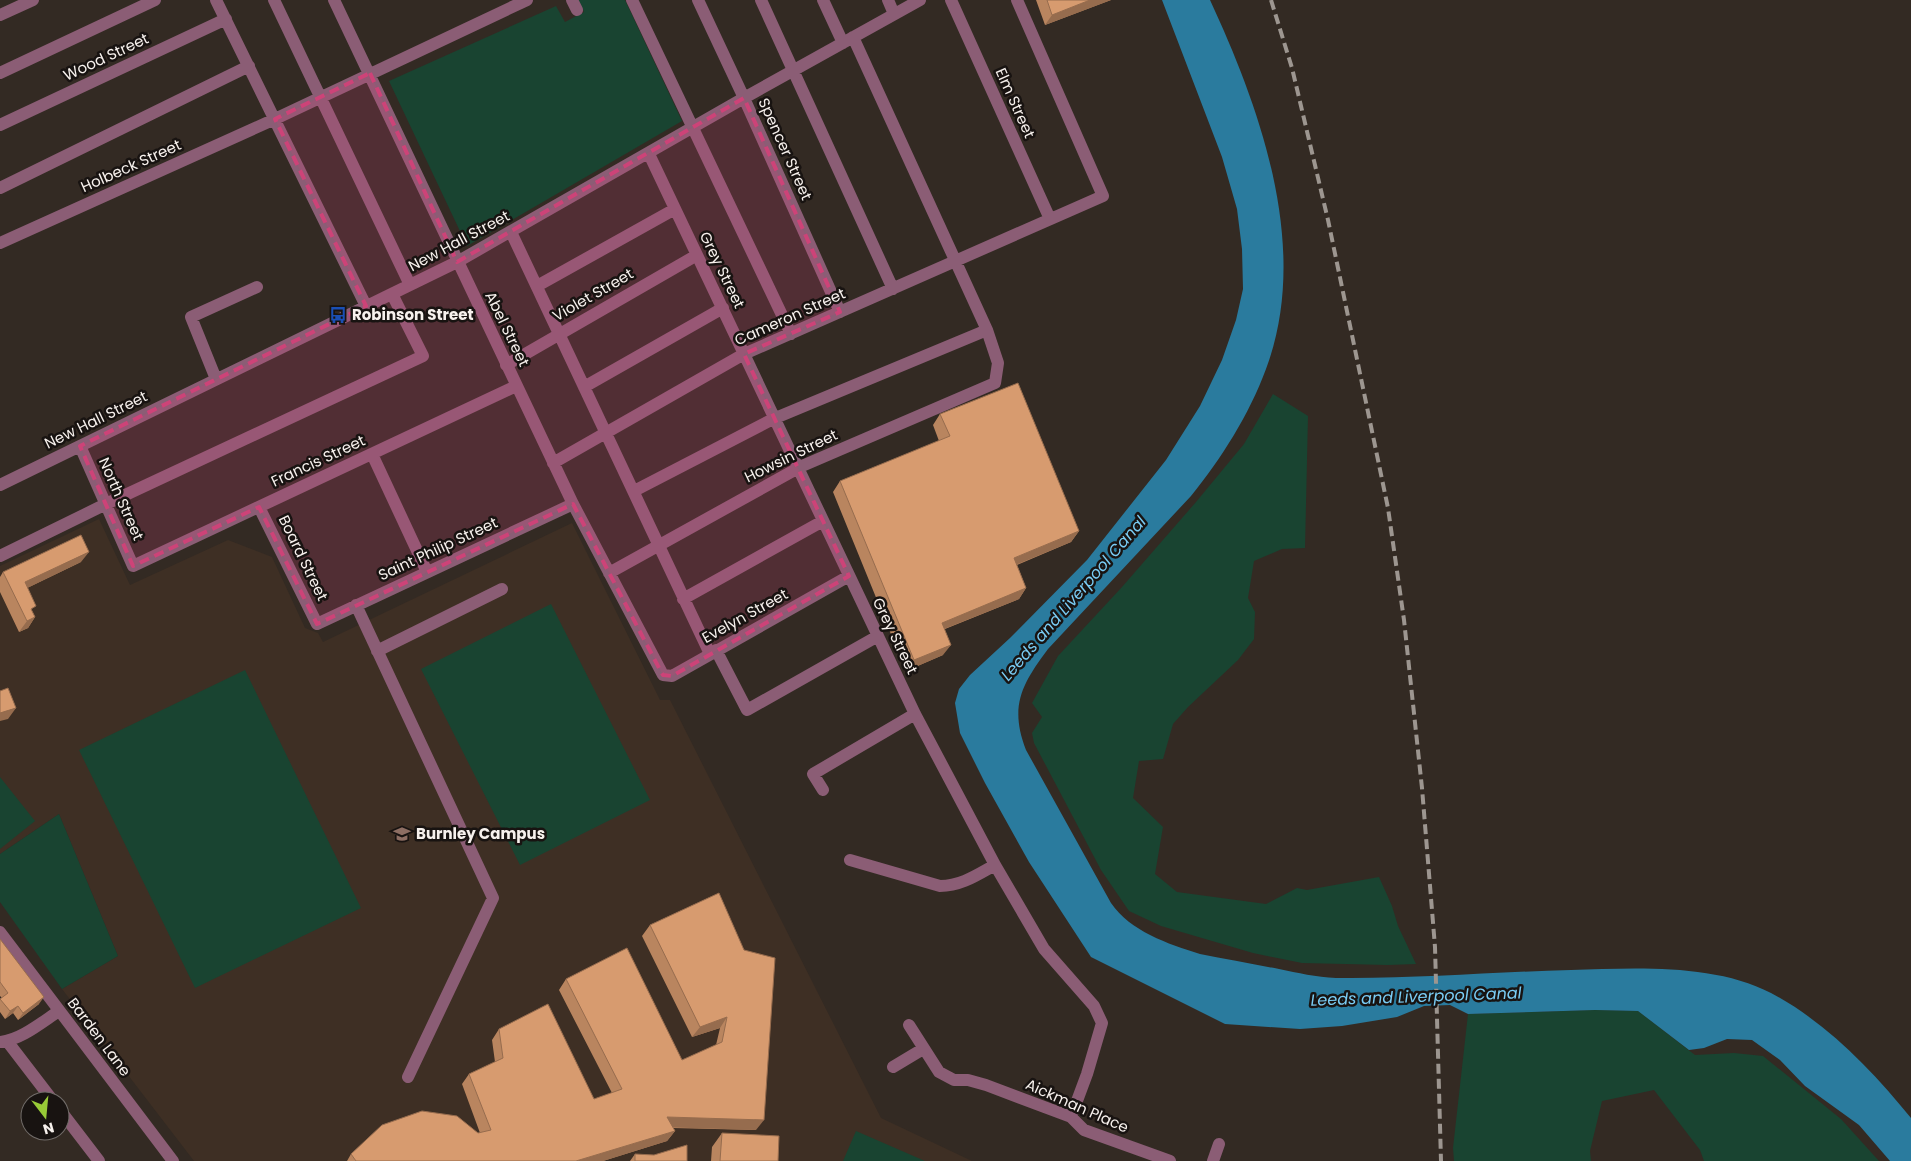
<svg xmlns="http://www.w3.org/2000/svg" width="1911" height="1161" font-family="Poppins,sans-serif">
<rect width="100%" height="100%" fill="#332a23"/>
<path fill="#3e2f24" d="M 99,519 L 130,585 L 228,540 L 272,557 L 305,628 L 318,633 L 323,642 L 572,523 L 660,700 L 670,700 L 881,1118 L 972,1161 L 194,1161 L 62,989 L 118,956 L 59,814 L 0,854 L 0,566 Z"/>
<path fill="#194431" d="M 578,0 L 625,0 L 682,121 L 467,246 L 389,81 L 556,6 L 565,22 L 584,12 Z
M 1273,394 L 1308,416 L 1305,548 L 1282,549 L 1254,561 L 1248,598 L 1255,612 L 1254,639 L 1238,660 L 1188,707 L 1173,724 L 1163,759 L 1139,761 L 1133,798 L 1163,827 L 1155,874 L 1177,892 L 1266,904 L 1297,888 L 1307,890 L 1379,877 L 1392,906 L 1398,926 L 1416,964 L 1388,965 L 1302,963 L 1253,953 L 1161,926 L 1129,911 L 1101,870 L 1034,743 L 1032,733 L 1042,717 L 1032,703 L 1058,656 L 1122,587 L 1196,502 L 1244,444 Z
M 551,604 L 650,800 L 520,865 L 421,669 Z
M 245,670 L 361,908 L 195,988 L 79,750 Z
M 0,777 L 35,821 L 0,849 Z
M 59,814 L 118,956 L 62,989 L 0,902 L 0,854 Z
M 1595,1010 L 1638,1011 L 1695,1055 L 1734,1053 L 1763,1056 L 1841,1119 L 1879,1161 L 1704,1161 L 1700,1150 L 1654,1090 L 1602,1101 L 1590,1151 L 1591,1161 L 1454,1161 L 1453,1148 L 1468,1014 Z
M 856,1131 L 925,1161 L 843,1161 Z"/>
<path fill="#2a7b9e" d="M 1162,0 L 1210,0 C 1261,110 1311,249 1266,369 C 1249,415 1221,459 1191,496 L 1048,649 C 1022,684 1009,706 1026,750 L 1111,903 C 1130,931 1168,944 1200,954 C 1226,959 1252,964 1279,969 C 1298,973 1316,977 1336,978 C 1414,979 1492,972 1571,970 C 1633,968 1714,963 1771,993 C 1827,1023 1871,1069 1911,1118 L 1911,1161 L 1890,1161 L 1859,1125 L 1805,1086 L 1780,1060 L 1752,1040 L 1727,1039 L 1704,1048 L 1689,1050 L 1638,1011 L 1595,1010 L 1468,1014 L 1450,1005 L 1424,1006 L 1397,1017 L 1342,1026 L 1300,1029 L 1225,1024 L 1091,957 L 1029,862 L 985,783 L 960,733 L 955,703 L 959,689 L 970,675 L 1010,638 L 1087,560 L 1166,460 L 1200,406 L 1222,360 L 1236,320 L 1243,289 L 1242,249 L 1237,209 L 1222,157 Z"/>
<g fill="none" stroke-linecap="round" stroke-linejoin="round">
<path stroke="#8b5d75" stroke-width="12" d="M 216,0 L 366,306
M 274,0 L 410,285
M 334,0 L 573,504 L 663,675 L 672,676 L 849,576
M 572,0 L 577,10
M 632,0 L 791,334
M 698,0 L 744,98 L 840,312
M 761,0 L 893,289
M 823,0 L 843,43
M 888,0 L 894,14
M 951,0 L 1050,219
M 0,15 L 33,0
M 0,73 L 155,0
M 0,125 L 226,19
M 649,154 L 915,714 L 995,865 L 1044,949 L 1094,1006 L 1102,1023 L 1087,1074 L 1071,1117
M 0,188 L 249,66
M 511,232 L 710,654
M 0,243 L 275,119 L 527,0
M 537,286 L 675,209
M 506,365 L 697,255
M 216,379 L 191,317 L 257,287
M 584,387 L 723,308
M 80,446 L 133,566 L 516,386
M 372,454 L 427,572
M 553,463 L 744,354 L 1103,196 L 1017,0
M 0,485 L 457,262 L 744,98 L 920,0
M 634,491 L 773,419 L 987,330
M 259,507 L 317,624 L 573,504
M 0,556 L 106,504 L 423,356 L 392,294
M 609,573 L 802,466 L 995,383 L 998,363 L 987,330 L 853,37
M 683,599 L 823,521
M 356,605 L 493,898 L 408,1077
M 716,650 L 747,710 L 878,636
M 377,651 L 502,589
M 823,790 L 813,774 L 915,714
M 850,860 L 940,886 C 961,886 977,875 995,865
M 0,932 L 173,1161
M 909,1025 L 939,1072 L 954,1080 L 968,1080 L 986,1085 L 1071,1117 L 1084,1130 L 1170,1161
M 7,1041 L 53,1101
M 0,1042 C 21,1040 42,1022 59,1011
M 893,1067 L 923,1049
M 60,1110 L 99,1161
M 1213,1161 L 1219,1144"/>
<path stroke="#9d9690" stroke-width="4" stroke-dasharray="10 5" stroke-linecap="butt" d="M 1271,0 L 1292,68 L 1328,220 L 1388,508 L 1404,620 L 1422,788 L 1435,947 L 1441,1161"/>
</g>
<path fill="#b9855f" d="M 1036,0 L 1111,0 L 1045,25 Z
M 940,414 L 1079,531 L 1071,542 L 1017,565 L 1026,588 L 1019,599 L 945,629 L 943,655 L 906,671 L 833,492 L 840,481 L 939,441 L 933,425 Z
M 81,562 L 27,588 L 32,611 L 35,617 L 28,628 L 19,632 L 0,592 L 0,577 L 3,572 Z
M 719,893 L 756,1130 L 673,1128 L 675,1131 L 667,1141 L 603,1161 L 347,1161 L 351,1154 L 480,1133 L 462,1084 L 469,1074 L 495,1062 L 492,1040 L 499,1029 L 594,1099 L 612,1093 L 559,990 L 566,979 L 682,1060 L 716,1045 L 720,1028 L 692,1037 L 642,936 L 650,925 Z
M 0,939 L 39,1004 L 18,1020 L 13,1013 L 5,1019 L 0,1012 L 0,1000 L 2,998 L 0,996 Z
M 722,1133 L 778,1161 L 711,1161 L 712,1147 Z
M 635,1154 L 687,1161 L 630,1161 Z"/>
<path fill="#966c4e" d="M 1090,0 L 1111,0 L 1045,25 L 1052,15 Z
M 1079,531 L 1071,542 L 1006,569 L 1014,558 Z
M 89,552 L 81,562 L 17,593 L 25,582 Z
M 1026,588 L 1019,599 L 934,633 L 942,623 Z
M 35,617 L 28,628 L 19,632 L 27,621 Z
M 951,645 L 943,655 L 906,671 L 914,660 Z
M 16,708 L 8,719 L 0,721 L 0,713 Z
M 44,997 L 39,1004 L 18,1020 L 23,1013 Z
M 18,1006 L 13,1013 L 5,1019 L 10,1011 Z
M 727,1017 L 720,1028 L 692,1037 L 700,1027 Z
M 667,1117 L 764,1120 L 756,1130 L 659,1127 Z
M 675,1131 L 667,1141 L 603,1161 L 576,1161 Z"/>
<path fill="#d79b6f" stroke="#966c4e" d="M 1047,0 L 1090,0 L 1052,15 Z
M 1018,383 L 1079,531 L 1014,558 L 1026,588 L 942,623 L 951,645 L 914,660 L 840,481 L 950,436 L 940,414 Z
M 81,535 L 89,552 L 25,582 L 36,606 L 31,609 L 35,617 L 27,621 L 3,572 Z
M 8,688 L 16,708 L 0,713 L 0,691 Z
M 719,893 L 744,950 L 775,958 L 764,1120 L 667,1117 L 675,1131 L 576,1161 L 356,1161 L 351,1154 L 382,1125 L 422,1111 L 457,1116 L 478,1133 L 491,1130 L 469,1074 L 503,1058 L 499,1029 L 548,1004 L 594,1099 L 622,1089 L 566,979 L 627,948 L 682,1060 L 722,1042 L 727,1017 L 700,1027 L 650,925 Z
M 0,939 L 44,997 L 23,1013 L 18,1006 L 10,1011 L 0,999 L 8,993 L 0,982 Z
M 722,1133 L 779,1136 L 778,1161 L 720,1161 Z
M 687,1145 L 687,1161 L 635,1161 L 635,1154 L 654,1155 Z"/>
<path fill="#cd4378" fill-opacity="0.2" stroke="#cd4378" stroke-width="4" stroke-dasharray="10 6" stroke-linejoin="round" d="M 370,73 L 457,262 L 744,98 L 840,312 L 744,354 L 849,576 L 672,676 L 663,675 L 659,668 L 573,504 L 317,624 L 259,507 L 133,566 L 80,446 L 366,306 L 275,119 Z"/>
<defs>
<g id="bus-bare" transform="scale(1.35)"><path d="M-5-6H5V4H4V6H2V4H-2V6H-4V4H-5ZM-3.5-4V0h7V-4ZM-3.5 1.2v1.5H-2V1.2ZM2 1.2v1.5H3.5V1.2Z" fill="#1a4fb4" stroke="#181311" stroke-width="2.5" paint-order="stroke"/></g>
<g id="school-bare" transform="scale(1.35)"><path d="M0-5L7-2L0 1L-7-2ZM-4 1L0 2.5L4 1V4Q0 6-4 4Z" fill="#8d6e63" stroke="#181311" stroke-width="2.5" paint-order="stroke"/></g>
</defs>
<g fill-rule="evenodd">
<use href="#bus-bare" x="338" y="315"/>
<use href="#school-bare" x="402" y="834"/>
</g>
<g text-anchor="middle" stroke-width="5" stroke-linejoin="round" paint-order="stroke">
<g font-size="15" fill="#f7f1ed" stroke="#181311">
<text transform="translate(106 57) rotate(-25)" y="5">Wood Street</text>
<text transform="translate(1015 103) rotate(66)" y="5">Elm Street</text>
<text transform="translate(785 149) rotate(66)" y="5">Spencer Street</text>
<text transform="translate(131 166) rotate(-24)" y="5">Holbeck Street</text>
<text transform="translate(459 241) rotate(-28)" y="5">New Hall Street</text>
<text transform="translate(722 270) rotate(64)" y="5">Grey Street</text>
<text transform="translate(593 295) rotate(-30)" y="5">Violet Street</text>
<text transform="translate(790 317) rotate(-24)" y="5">Cameron Street</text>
<text transform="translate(507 329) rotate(64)" y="5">Abel Street</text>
<text transform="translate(96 420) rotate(-26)" y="5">New Hall Street</text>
<text transform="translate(791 456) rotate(-26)" y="5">Howsin Street</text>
<text transform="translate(318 461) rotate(-25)" y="5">Francis Street</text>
<text transform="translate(121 499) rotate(66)" y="5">North Street</text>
<text transform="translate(438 549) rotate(-25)" y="5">Saint Philip Street</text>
<text transform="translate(303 558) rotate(64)" y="5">Board Street</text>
<text transform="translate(745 616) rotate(-29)" y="5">Evelyn Street</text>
<text transform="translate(895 636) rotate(64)" y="5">Grey Street</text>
<text transform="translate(99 1037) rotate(53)" y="5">Barden Lane</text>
<text transform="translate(1077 1106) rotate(24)" y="5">Aickman Place</text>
</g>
<g font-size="15" font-weight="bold" fill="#f7f1ed" stroke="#181311" text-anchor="start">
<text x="352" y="320">Robinson Street</text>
<text x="416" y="839">Burnley Campus</text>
</g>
<g font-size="16" font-style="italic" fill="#7acdf5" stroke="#181311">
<text transform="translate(1073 598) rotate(-49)" y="6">Leeds and Liverpool Canal</text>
<text transform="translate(1416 996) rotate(-2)" y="6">Leeds and Liverpool Canal</text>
</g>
</g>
<g transform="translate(45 1116) rotate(164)"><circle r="24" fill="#181311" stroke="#716c69"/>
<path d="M0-4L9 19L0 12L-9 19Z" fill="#98cb37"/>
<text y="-8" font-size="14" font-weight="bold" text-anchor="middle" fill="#f7f1ed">N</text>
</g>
</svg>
